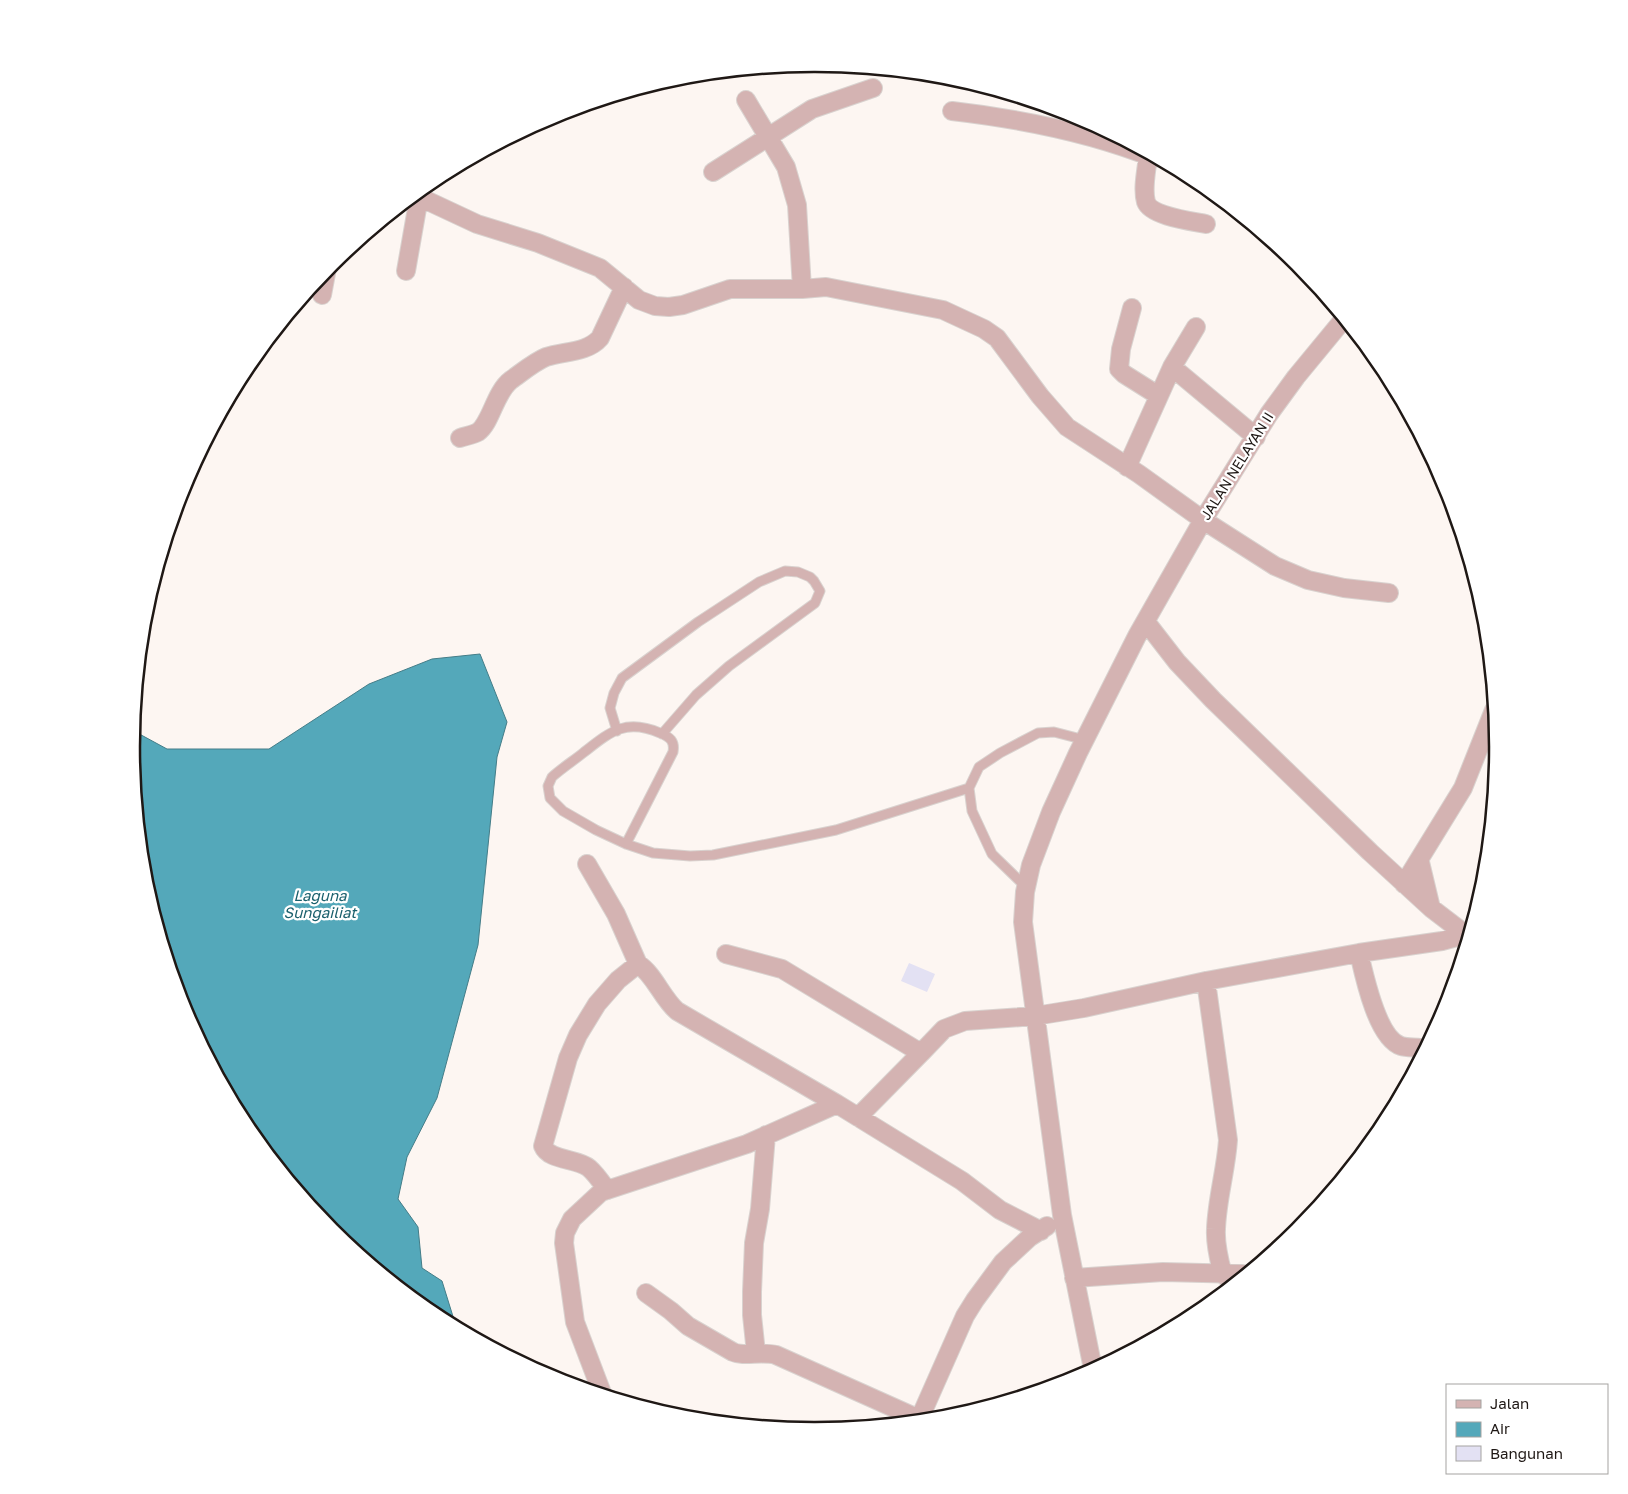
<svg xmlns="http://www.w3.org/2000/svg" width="1628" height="1494" font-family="'Golos Text',sans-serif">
<rect width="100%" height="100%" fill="#fdf6f2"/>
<path fill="#54a8ba" stroke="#447d88" d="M 480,654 L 507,722 L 497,757 L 478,945 L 437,1098 L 407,1157 L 398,1199 L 418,1227 L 422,1268 L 442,1281 L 455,1323 L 454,1325 L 434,1315 L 331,1230 L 246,1126 L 183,1008 L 144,880 L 131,747 L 132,730 L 167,749 L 269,749 L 369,684 L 432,659 Z"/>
<path fill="#e3e1f3" d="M 909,963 L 935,974 L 927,992 L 901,981 Z"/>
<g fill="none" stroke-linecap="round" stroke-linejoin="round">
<g stroke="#d9d2cf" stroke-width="11">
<path id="lane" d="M 617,731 L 610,708 L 614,693 L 622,678 L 698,622 L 759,582 L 785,571 L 798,572 L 810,577 L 814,581 L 820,591 L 815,603 L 729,666 L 696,695 L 662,734
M 626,844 L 673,752 C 675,741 670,737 660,733 C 625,718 610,732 583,753 C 573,761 562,768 552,777 L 548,786 L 550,798 L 563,811 L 596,830 L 626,844 L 653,853 L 690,856 L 713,855 L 836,830 L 969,788
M 1026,887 L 992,854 L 972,811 L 969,788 L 979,767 L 1000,753 L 1038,733 L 1054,732 L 1085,740"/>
</g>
<g stroke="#d9d2cf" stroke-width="20">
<path id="street" d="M 746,100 L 786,167 L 797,205 L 802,289
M 952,111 C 1021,119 1089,132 1154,158
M 1148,155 C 1147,169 1142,188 1146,202 C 1151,216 1191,221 1206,224
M 713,172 L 812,109 L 873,88
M 415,195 L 477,224 L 538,243 L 600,268 L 639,300 L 655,306 L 669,307 L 683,305 L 730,289 L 802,289 L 826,287 L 943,310 L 984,329 L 997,338 L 1040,396 L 1067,427 L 1139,474 L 1203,520 L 1275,566 L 1308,580 L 1344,588 L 1389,593
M 406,271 L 419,197
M 322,295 L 327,268
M 1132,308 L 1121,349 L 1119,369 L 1124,374 L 1159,396
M 1172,367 L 1256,437
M 460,438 C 465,436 473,435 478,432 C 491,423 495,392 511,380 C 521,373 534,362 546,357 C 564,351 587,353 600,338 L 624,287
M 1127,467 L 1172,367 L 1196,327
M 1146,622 L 1177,662 L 1213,700 L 1370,852 L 1431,908 L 1465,934
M 1420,862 L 1431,908
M 587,864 L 616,914 L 638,964
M 1404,884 L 1463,788 L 1494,710
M 1359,953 C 1364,975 1377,1038 1401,1046 C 1407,1048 1415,1047 1421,1048
M 726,954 L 782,969 L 921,1053 L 944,1029 L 965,1021 L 1035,1016 L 1084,1008 L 1206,981 L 1359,953 L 1442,941 L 1468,934
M 1206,981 L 1228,1140 C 1226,1170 1217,1199 1216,1229 C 1215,1244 1219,1260 1223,1275
M 858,1117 L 921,1053
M 607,1190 C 602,1183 596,1174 589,1168 C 577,1158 549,1161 543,1146 L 568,1058 L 578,1035 L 597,1004 L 618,980 L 638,964 C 654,974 662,998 677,1011 L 837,1104 L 962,1181 L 1000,1210 L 1041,1231
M 1074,1278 L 1163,1272 L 1243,1274
M 646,1293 L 671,1311 L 688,1326 L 733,1352 C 744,1357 761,1351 776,1355 L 919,1419
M 756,1353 L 752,1315 L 752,1292 L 754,1243 L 760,1209 L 766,1135
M 1093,1369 L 1062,1215 L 1023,922 L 1025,892 L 1031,865 L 1051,812 L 1078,753 L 1137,636 L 1203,520 L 1269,414 L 1296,377 L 1343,320
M 602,1393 L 575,1322 L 564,1243 L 565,1233 L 572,1219 L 601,1192 L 747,1144 L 837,1104
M 919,1420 L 965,1316 L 975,1300 L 1003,1262 L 1030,1237 L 1047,1226"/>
</g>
<use href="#lane" stroke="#d4b3b2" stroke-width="9"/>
<use href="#street" stroke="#d4b3b2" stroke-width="18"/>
</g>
<g text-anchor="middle" stroke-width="4.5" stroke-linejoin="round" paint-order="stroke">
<g font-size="14" fill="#1f1815" stroke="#fff">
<text transform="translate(1237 466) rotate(-58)" y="5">JALAN NELAYAN II</text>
</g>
<g font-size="15" font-style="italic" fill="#195f6c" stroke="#fff">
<text x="320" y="901">Laguna<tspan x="320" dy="17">Sungailiat</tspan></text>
</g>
</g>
<path d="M0 0H1628V1494H0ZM814 72H815A674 674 0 0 1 1489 746V748A674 674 0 0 1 815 1422H814A674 674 0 0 1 140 748V746A674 674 0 0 1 814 72Z" fill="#fff" fill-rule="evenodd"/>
<path fill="none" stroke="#1f1815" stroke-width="2.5" d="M814 72H815A674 674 0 0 1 1489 746V748A674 674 0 0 1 815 1422H814A674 674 0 0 1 140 748V746A674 674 0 0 1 814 72Z"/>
<rect x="1446" y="1384" width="162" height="90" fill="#ffffff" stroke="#a5a3a1"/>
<rect x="1456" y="1400" width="25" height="8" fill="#d4b3b2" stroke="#a5a3a1"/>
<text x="1490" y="1409" font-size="15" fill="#1f1815">Jalan</text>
<rect x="1456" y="1422" width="25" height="15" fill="#54a8ba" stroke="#a5a3a1"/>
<text x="1490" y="1434" font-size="15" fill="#1f1815">Air</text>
<rect x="1456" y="1446" width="25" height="15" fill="#e3e1f3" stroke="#a5a3a1"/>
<text x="1490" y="1459" font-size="15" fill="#1f1815">Bangunan</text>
</svg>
